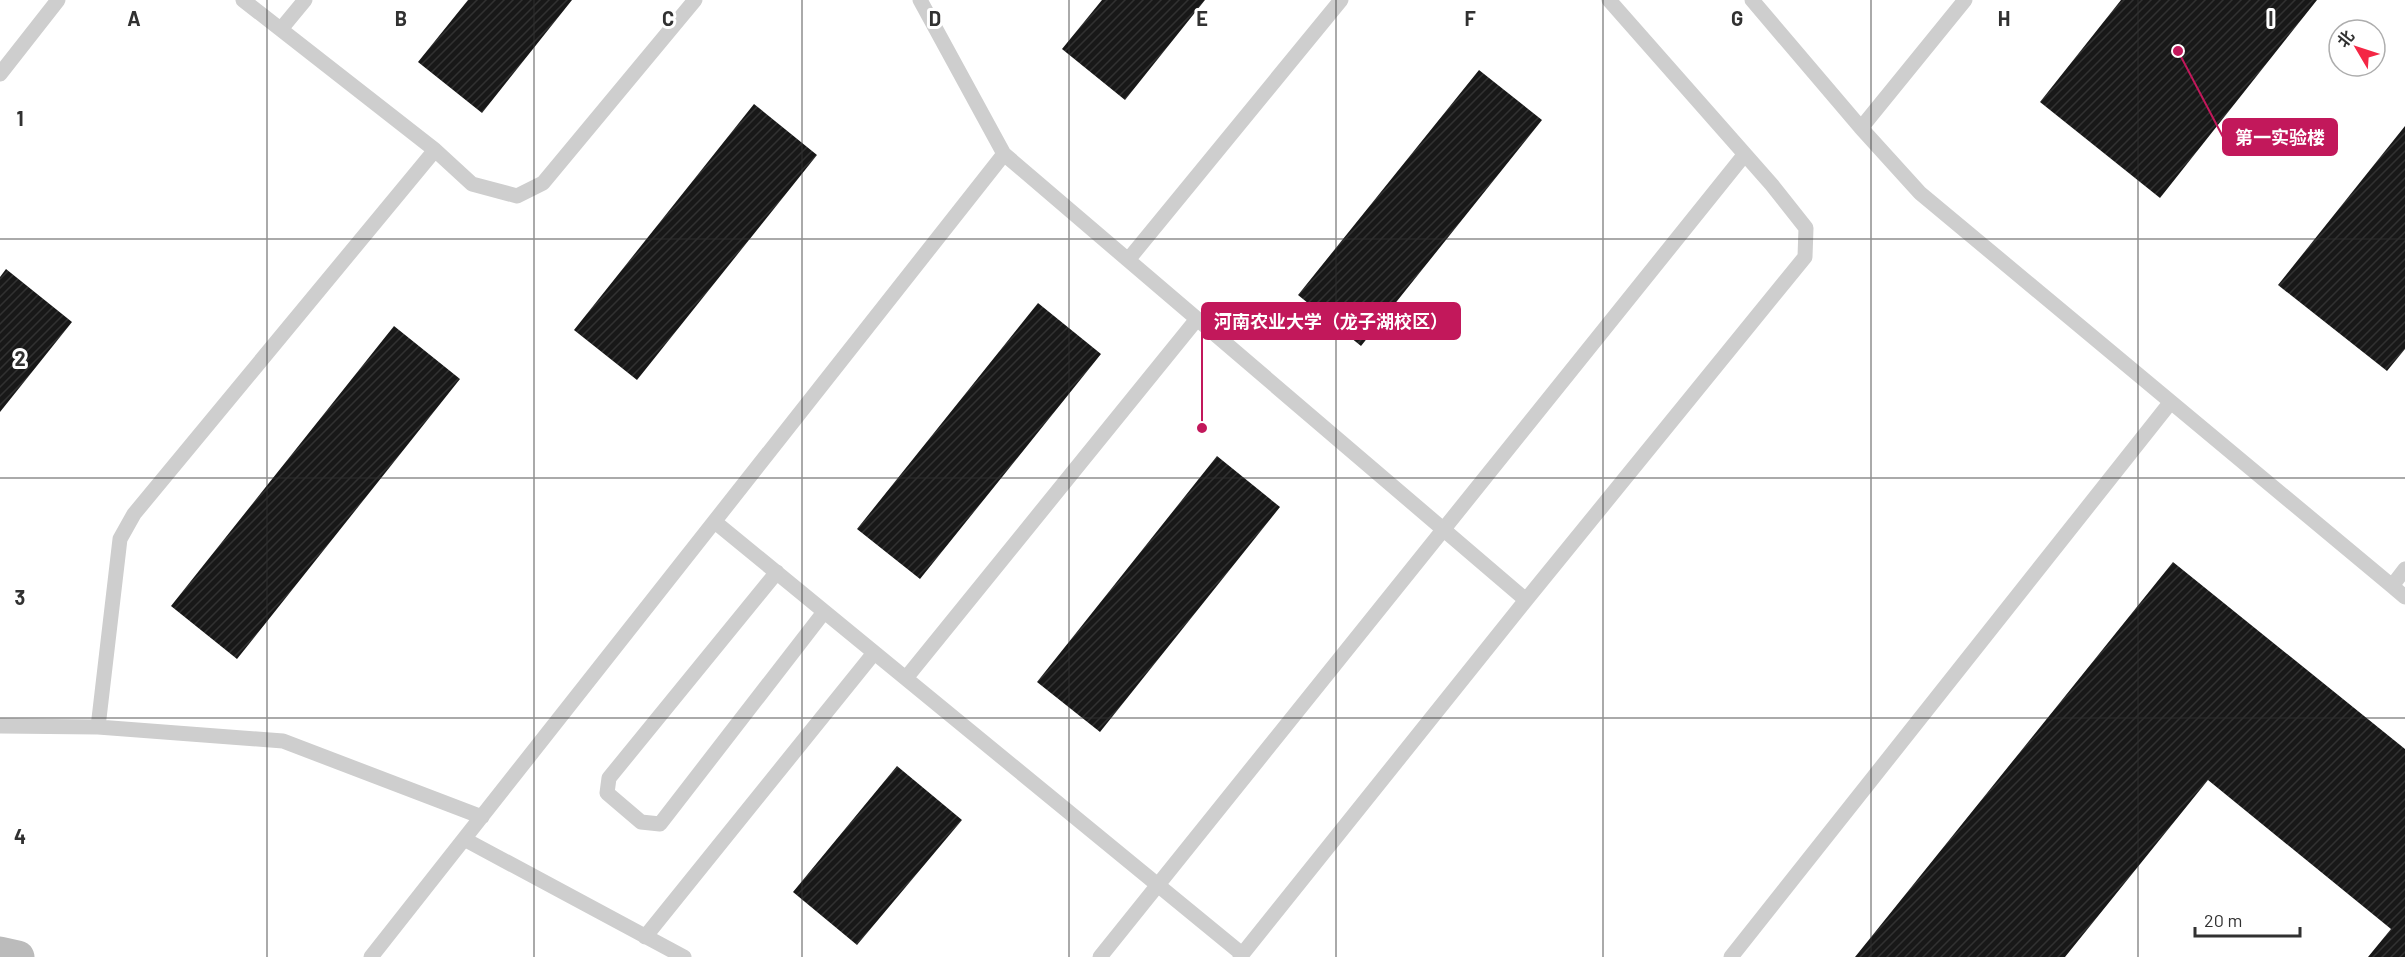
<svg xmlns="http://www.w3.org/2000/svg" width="2405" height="957" font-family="Barlow,'Noto Sans SC',sans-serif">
<defs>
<pattern id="building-hatch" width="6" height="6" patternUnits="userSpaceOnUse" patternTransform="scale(1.5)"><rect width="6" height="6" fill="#181818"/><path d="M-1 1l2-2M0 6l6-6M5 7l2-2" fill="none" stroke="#313131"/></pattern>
</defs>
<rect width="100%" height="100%" fill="#fff"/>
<path fill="url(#building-hatch)" d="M 468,0 L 572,0 L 482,113 L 418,62 Z
M 1102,0 L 1205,0 L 1125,100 L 1062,49 Z
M 2121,0 L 2317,0 L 2160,198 L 2040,102 Z
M 1479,70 L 1542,120 L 1361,346 L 1298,295 Z
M 754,104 L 817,155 L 637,380 L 574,330 Z
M 2405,126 L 2405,349 L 2387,371 L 2278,285 Z
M 6,269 L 72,322 L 0,412 L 0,277 Z
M 1038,303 L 1101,354 L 920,579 L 857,529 Z
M 394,326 L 460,379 L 237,659 L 171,606 Z
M 1217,456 L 1280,507 L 1100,732 L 1037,682 Z
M 2173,562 L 2405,749 L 2405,957 L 2368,957 L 2391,929 L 2208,780 L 2065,957 L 1855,957 Z
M 897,766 L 962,820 L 857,945 L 793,892 Z"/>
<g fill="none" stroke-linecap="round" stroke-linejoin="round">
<path stroke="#cecece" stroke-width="15" d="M 243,0 L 435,150 L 472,184 L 517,196 L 543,183 L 695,0
M 920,0 L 1004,154 L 1526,600
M 1752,0 L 1861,128 L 1920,193 L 2392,586
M 281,29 L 305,0
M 0,74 L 58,0
M 1861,128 L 1965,0
M 1128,260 L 1341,0
M 715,522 L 1242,954
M 2405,569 L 2392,586 L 2405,597
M 777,572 L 609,778 L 607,793 L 641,822 L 660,824 L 824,612
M 906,678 L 1197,319
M 0,726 L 98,727 L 283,741 L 482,817
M 98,727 L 120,539 L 134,514 L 435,150
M 464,839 L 684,957
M 645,937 L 874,653
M 371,957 L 1004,154
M 1100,957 L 1745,154
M 1240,957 L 1526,600 L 1805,257 L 1806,228 L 1772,185 L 1609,0
M 1731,957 L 2170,403"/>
<path stroke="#bbb" stroke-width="33" d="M 0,953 L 18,957"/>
</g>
<path fill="none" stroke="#313131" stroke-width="1.5" stroke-opacity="0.55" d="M 267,0 L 267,957M 534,0 L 534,957M 802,0 L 802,957M 1069,0 L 1069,957M 1336,0 L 1336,957M 1603,0 L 1603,957M 1871,0 L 1871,957M 2138,0 L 2138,957M 0,239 L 2405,239M 0,478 L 2405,478M 0,718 L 2405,718"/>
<g font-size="20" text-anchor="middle" font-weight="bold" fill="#313131" stroke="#fff" stroke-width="6" stroke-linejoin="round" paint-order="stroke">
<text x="134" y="26">A</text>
<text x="401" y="26">B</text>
<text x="668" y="26">C</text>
<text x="935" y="26">D</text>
<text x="1202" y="26">E</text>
<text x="1470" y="26">F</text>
<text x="1737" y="26">G</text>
<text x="2004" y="26">H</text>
<text x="2271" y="26">I</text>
<text x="20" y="126">1</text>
<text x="20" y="366">2</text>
<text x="20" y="605">3</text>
<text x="20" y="844">4</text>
</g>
<path fill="none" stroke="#c2185b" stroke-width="2" d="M2178 51L2223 137M1202 428L1202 321"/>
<g fill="#c2185b" stroke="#fff" stroke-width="2">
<circle cx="2178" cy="51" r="6"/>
<circle cx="1202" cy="428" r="6"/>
</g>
<g fill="#c2185b" stroke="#c2185b" stroke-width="2">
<rect x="2223" y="119" width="114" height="36" rx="6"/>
<rect x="1202" y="303" width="258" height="36" rx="6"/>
</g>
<g font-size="18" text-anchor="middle" font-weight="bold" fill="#fff">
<text x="2280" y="144">第一实验楼</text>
<text x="1331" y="328">河南农业大学（龙子湖校区）</text>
</g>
<g transform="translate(2357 48) rotate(309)"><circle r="28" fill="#ffffff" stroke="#adadad" stroke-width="1.5"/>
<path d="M0-4.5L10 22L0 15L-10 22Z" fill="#f42745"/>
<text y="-9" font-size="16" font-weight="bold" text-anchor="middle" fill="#313131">北</text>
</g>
<path d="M2195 927v9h105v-9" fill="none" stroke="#313131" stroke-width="3"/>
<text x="2204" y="927" font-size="18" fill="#313131" stroke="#ffffff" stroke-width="4.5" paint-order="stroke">20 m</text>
</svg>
